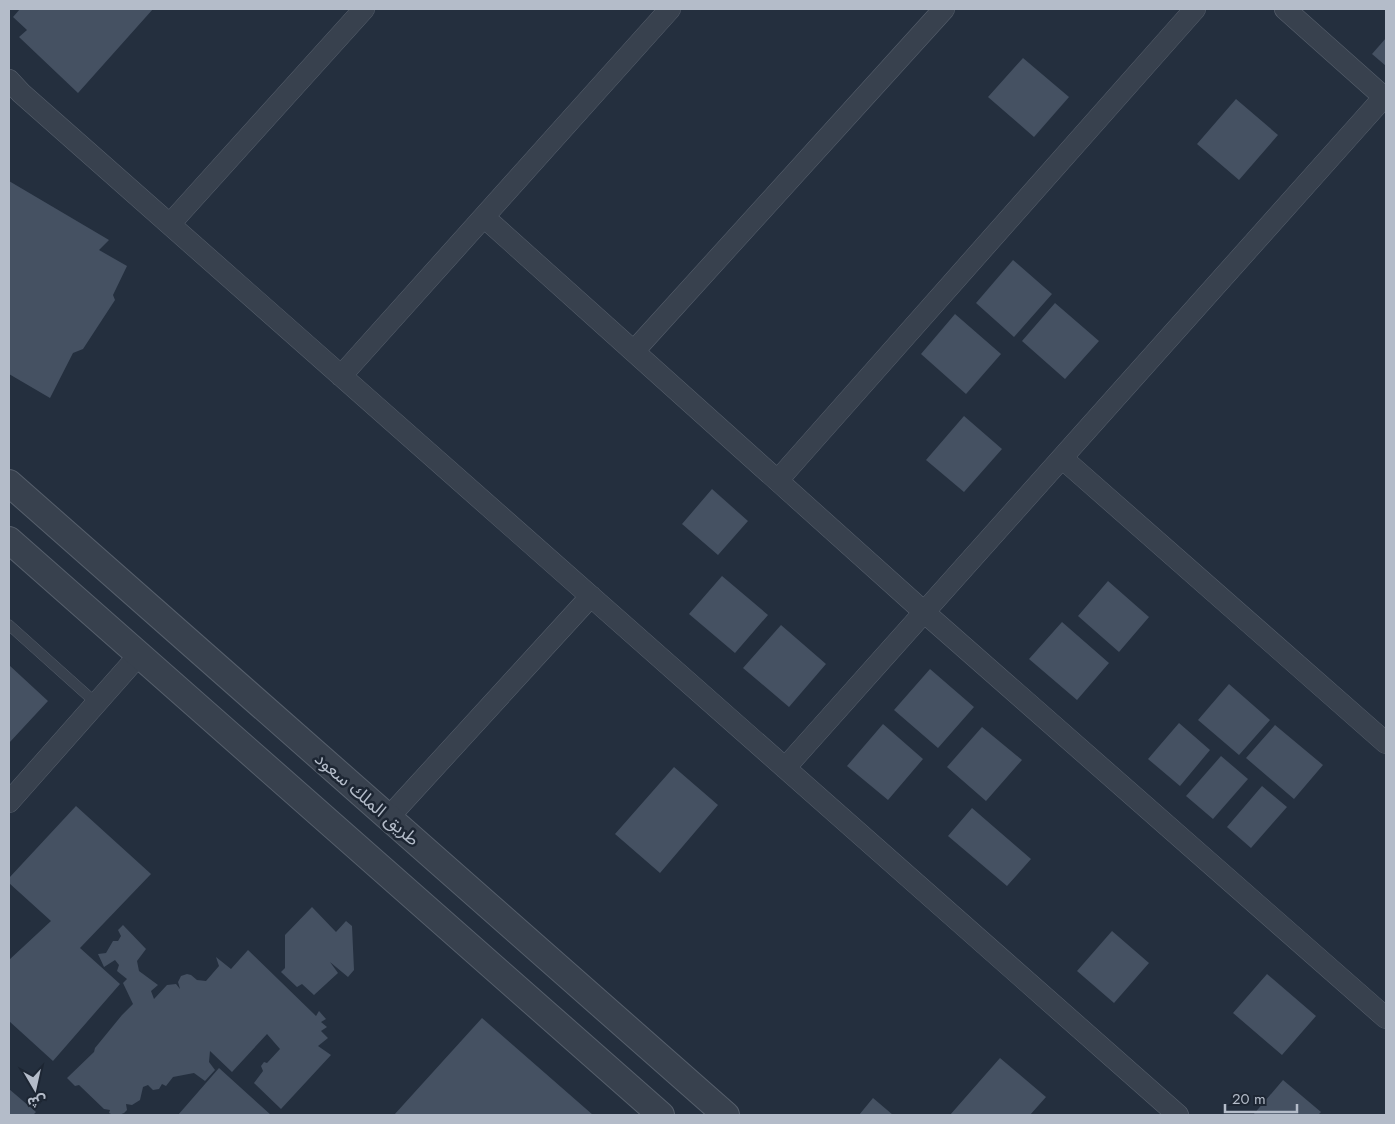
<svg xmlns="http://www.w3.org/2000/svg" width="1395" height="1124" font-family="Jost,'Noto Sans Arabic',sans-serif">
<rect width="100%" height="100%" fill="#242f3e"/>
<path fill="#455162" d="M 20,9 L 153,9 L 78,93 L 19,37 L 27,30 L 13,17 Z
M 1386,38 L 1386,66 L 1372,54 Z
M 1023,58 L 1069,97 L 1034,137 L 988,97 Z
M 1236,99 L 1278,135 L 1239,180 L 1197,144 Z
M 9,181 L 109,240 L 99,250 L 127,266 L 113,295 L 115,300 L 83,349 L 73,353 L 50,398 L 9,374 Z
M 1013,260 L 1052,294 L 1014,337 L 976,303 Z
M 1055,303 L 1099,341 L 1065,379 L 1022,341 Z
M 955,314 L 1001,354 L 966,394 L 921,354 Z
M 964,416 L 1002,449 L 964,492 L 926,460 Z
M 712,489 L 748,521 L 718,555 L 682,524 Z
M 722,576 L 768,615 L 735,653 L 689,614 Z
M 1108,581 L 1149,617 L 1119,652 L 1078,616 Z
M 1062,622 L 1109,663 L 1077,700 L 1029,659 Z
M 781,625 L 826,664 L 789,707 L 743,668 Z
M 9,665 L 48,701 L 9,743 Z
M 930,669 L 974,707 L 938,748 L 894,710 Z
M 1229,684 L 1270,720 L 1239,755 L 1198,720 Z
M 1179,723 L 1210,750 L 1180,786 L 1148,759 Z
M 883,724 L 923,759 L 888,800 L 847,766 Z
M 1275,725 L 1323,765 L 1294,799 L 1246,758 Z
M 982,727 L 1022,760 L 986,801 L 947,767 Z
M 1221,756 L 1248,779 L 1213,819 L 1186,796 Z
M 674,767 L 718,805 L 660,873 L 615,834 Z
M 1262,786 L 1287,807 L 1251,848 L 1227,827 Z
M 76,806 L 151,874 L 80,948 L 120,984 L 53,1061 L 9,1021 L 9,960 L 51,921 L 9,883 L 9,878 Z
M 972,808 L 1031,859 L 1007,886 L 948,836 Z
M 312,907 L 336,932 L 346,921 L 352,926 L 354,970 L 348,977 L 330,962 L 338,973 L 314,995 L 302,984 L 297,987 L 281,972 L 285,968 L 285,935 Z
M 123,925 L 146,949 L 137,961 L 139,971 L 158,985 L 151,991 L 154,999 L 167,985 L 176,984 L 180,989 L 178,982 L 181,976 L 187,974 L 191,975 L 197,980 L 206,981 L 219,966 L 216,957 L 231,969 L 248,950 L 316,1016 L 319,1011 L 326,1019 L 321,1022 L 327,1027 L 321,1031 L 328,1038 L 318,1046 L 331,1055 L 281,1109 L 254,1083 L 263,1071 L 261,1066 L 264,1062 L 267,1063 L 280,1049 L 267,1034 L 232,1072 L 210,1051 L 209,1062 L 215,1070 L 205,1081 L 194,1073 L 173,1077 L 166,1086 L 162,1084 L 159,1089 L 153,1090 L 148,1085 L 143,1087 L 140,1100 L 132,1105 L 126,1104 L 127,1110 L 124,1113 L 119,1115 L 113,1115 L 109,1113 L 110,1110 L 104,1109 L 79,1085 L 75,1086 L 67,1078 L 94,1052 L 95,1048 L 122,1015 L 133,1004 L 123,983 L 127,979 L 117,971 L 119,965 L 115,960 L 104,967 L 98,954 L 106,953 L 113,941 L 118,941 L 121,936 L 118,930 Z
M 1112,931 L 1149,963 L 1114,1003 L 1077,971 Z
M 1267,974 L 1316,1016 L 1282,1055 L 1233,1013 Z
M 482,1018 L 593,1115 L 394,1115 Z
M 1000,1058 L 1046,1097 L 1030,1115 L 950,1115 Z
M 219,1068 L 271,1115 L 178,1115 Z
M 1283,1080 L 1321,1112 L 1318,1115 L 1253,1115 Z
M 9,1089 L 36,1112 L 33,1115 L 9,1115 Z
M 873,1098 L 893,1115 L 859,1115 Z"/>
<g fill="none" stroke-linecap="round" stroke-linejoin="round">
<g stroke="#565f6c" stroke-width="11">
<path id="service" d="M 9,625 L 96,703"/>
</g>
<g stroke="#565f6c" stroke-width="22">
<path id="minor" d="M 1285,9 L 1386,99
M 9,80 L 21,93 L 1178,1115
M 484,217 L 924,612 L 1386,1018
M 170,224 L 364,9
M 634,351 L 944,9
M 341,376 L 670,9
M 1062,458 L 1386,743
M 778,480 L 1195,9
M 785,768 L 1384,97
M 9,802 L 139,655
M 388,818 L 591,596"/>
</g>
<g stroke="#565f6c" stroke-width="28">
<path id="tertiary" d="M 9,483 L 726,1115
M 9,540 L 661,1115"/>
</g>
<use href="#service" stroke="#38414e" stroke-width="10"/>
<use href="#minor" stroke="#38414e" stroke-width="21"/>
<use href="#tertiary" stroke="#38414e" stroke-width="26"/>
</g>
<g text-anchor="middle" stroke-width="5" stroke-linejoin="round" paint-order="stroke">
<g font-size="18" fill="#b4bcc9" stroke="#1d2633">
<text transform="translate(367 799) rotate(41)" y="6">طريق الملك سعود</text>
</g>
</g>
<rect width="1395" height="1124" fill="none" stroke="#b4bcc9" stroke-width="20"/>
<g transform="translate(35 1089) rotate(171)" stroke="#1d2633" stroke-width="4" paint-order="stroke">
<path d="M0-4L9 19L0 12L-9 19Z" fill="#b4bcc9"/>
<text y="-8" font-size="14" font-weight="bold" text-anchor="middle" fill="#b4bcc9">ش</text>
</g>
<path d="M1225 1104v8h72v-8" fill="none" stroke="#b4bcc9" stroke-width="2.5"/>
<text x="1232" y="1104" font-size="15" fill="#b4bcc9" stroke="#1d2633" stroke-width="4" paint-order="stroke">20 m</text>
</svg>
